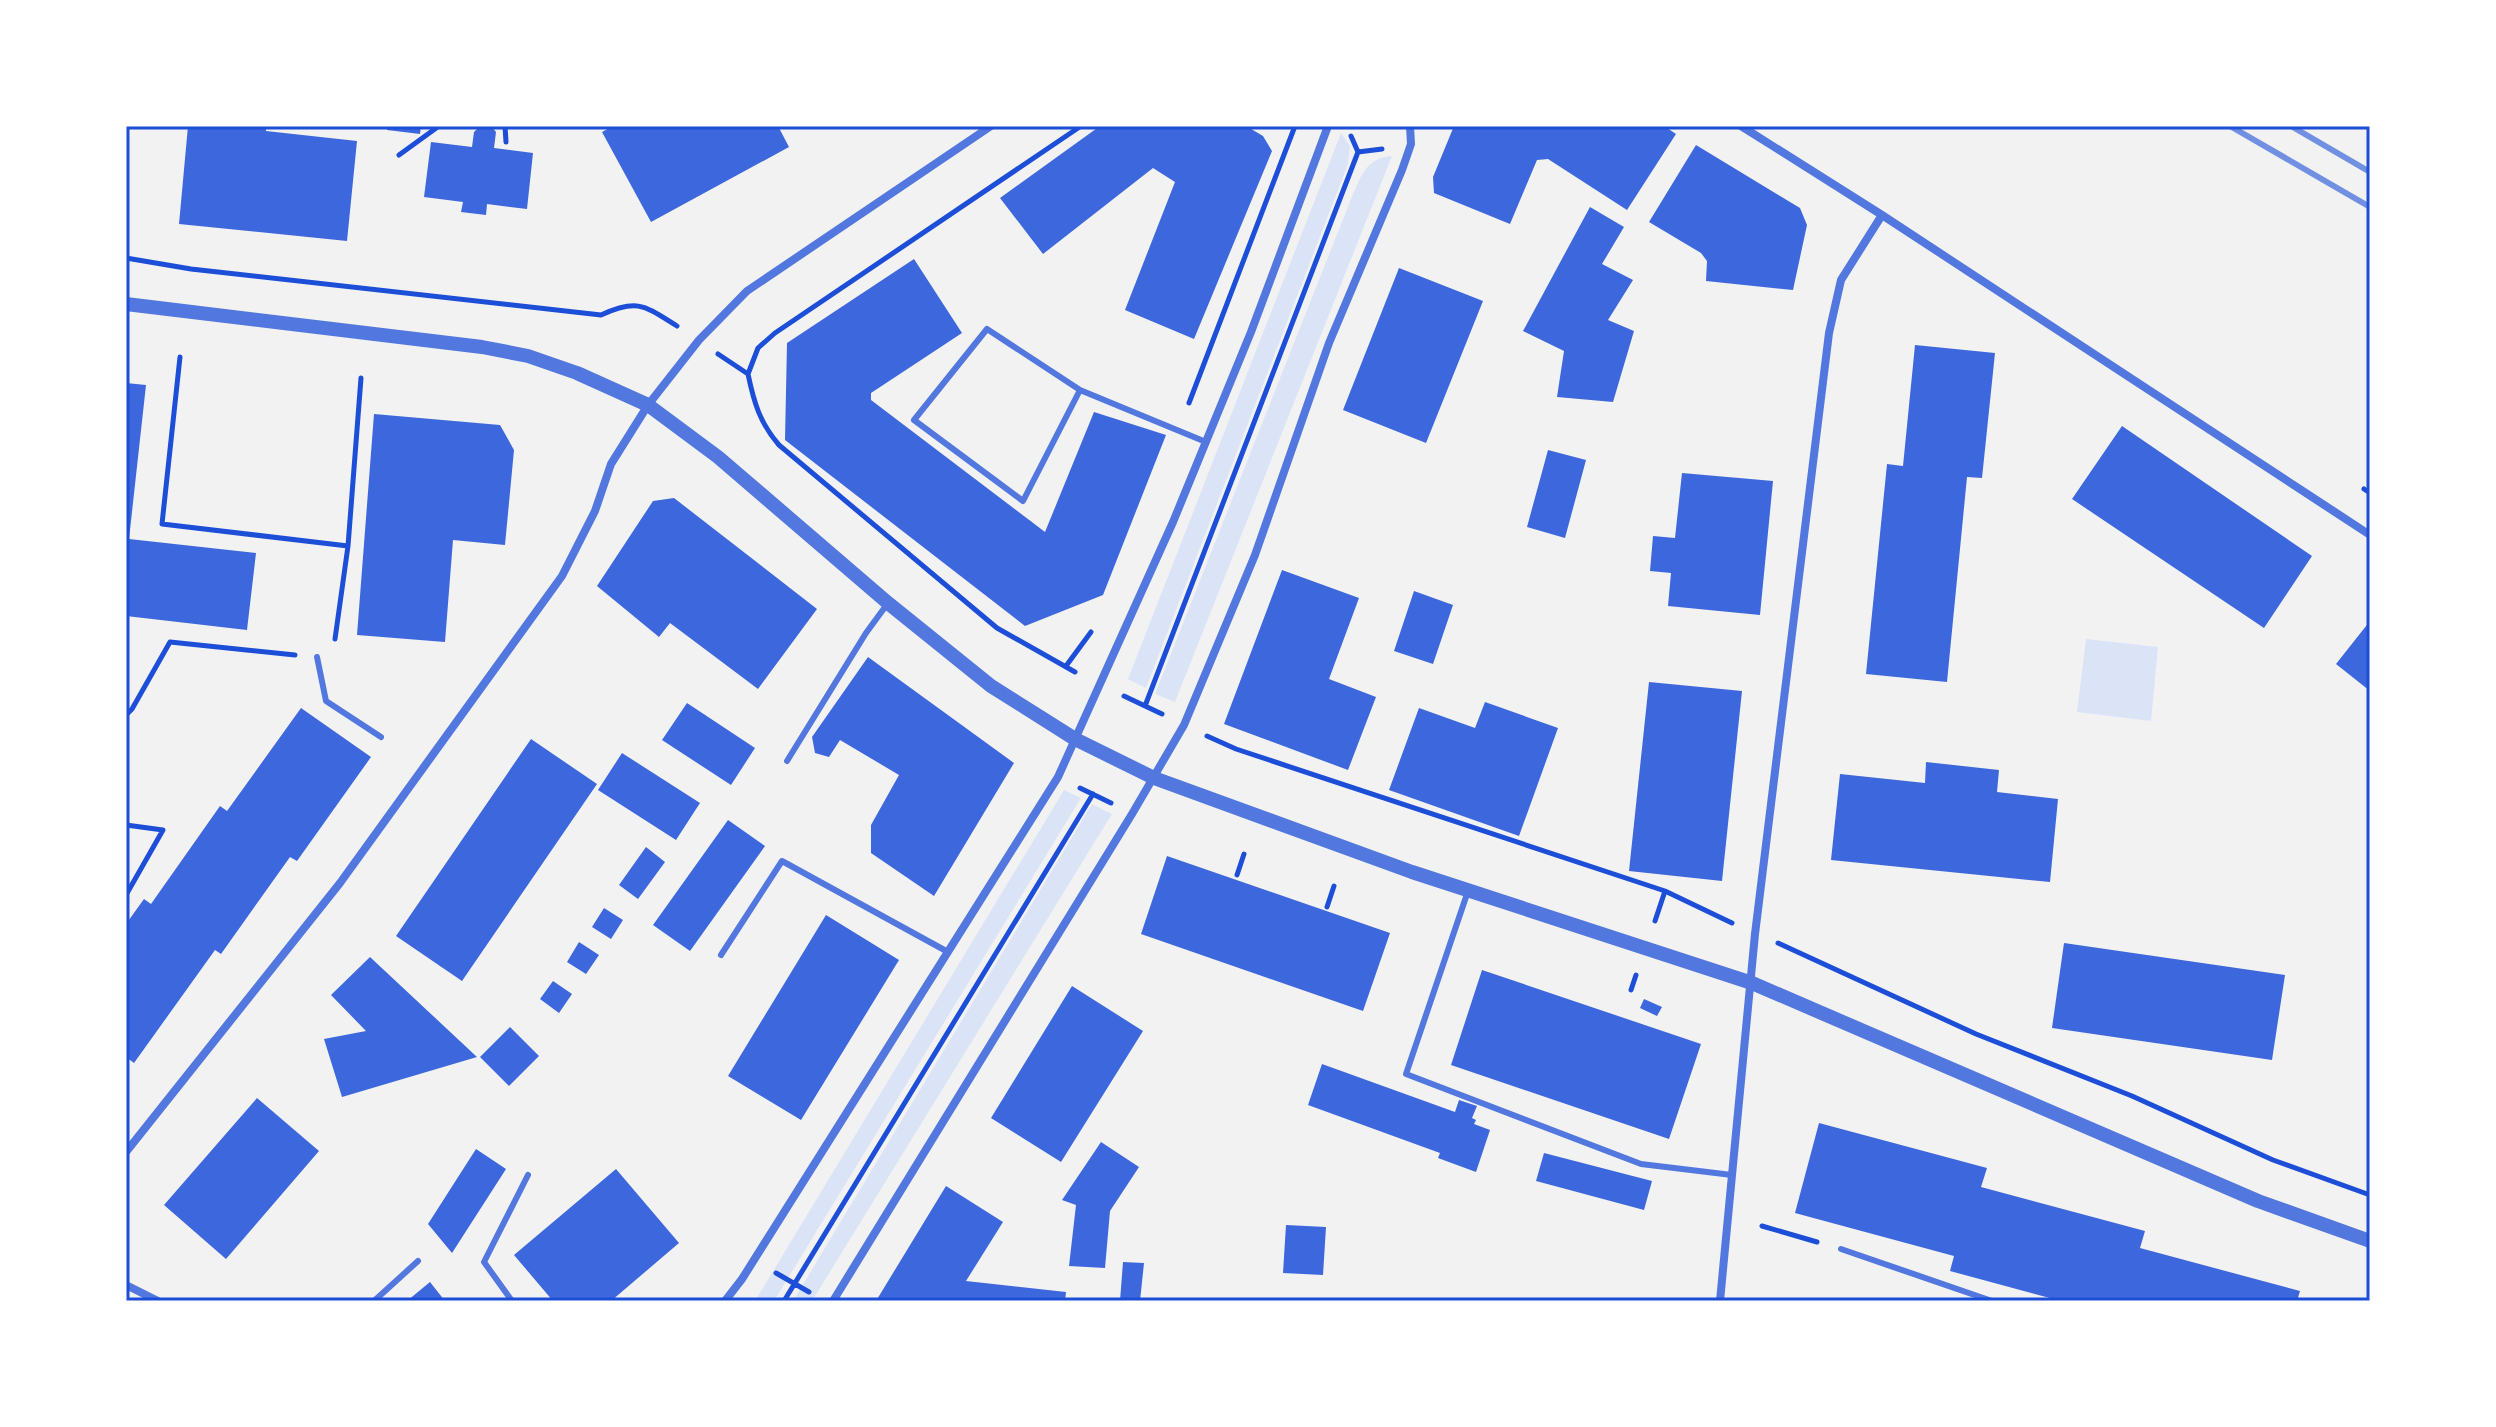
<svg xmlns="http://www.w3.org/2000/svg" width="2496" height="1427" font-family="'Fira Sans',sans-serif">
<rect width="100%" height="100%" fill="#f2f2f2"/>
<path fill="#dbe4f7" d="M 1341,133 L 1350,146 L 1348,164 L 1146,688 L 1128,679 Z
M 1392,156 L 1175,702 L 1155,694 L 1351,199 C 1361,177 1365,158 1392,156 Z
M 2086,639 L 2158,647 L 2151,721 L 2077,712 Z
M 1064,790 L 1081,798 L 774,1301 L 755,1301 Z
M 1092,804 L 1112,814 L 812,1301 L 793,1301 Z"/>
<path fill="#3d67dc" d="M 188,126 L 266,126 L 266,131 L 357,141 L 347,241 L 179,224 Z
M 387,126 L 421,126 L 420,134 L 387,130 Z
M 480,126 L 491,126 L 496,132 L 494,148 L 533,153 L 527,209 L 487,204 L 486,215 L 461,212 L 463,202 L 424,197 L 431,142 L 472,147 L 474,132 Z
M 613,126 L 778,126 L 789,147 L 651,222 L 602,132 Z
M 1100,126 L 1246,126 L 1263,136 L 1272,151 L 1194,339 L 1125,310 L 1175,182 L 1153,168 L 1043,254 L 1000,198 Z
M 1454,126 L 1664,126 L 1676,134 L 1627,210 L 1548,159 L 1537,160 L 1510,224 L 1434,193 L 1433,177 Z
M 1696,145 L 1800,208 L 1807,225 L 1793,290 L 1706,281 L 1707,261 L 1701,253 L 1649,222 Z
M 1590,207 L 1624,227 L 1602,264 L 1633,280 L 1608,320 L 1634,331 L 1613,402 L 1557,397 L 1564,351 L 1523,331 Z
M 914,259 L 962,333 L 871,393 L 871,400 L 1045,532 L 1094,412 L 1166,435 L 1103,595 L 1025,626 L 785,440 L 787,343 Z
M 1399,268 L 1483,301 L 1426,443 L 1343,410 Z
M 1915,345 L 1995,353 L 1982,478 L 1967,477 L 1947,682 L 1866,674 L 1887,464 L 1903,466 Z
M 126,383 L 146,385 L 129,539 L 256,553 L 247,630 L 126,616 Z
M 374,414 L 500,425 L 514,450 L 505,545 L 453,540 L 445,642 L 357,635 Z
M 2122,426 L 2312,556 L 2264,628 L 2072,499 Z
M 1548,450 L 1586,460 L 1565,538 L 1527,527 Z
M 1682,473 L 1773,481 L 1760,615 L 1668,606 L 1671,573 L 1650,571 L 1653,536 L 1675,538 Z
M 674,498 L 817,609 L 758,689 L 670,623 L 659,637 L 597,586 L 653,501 Z
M 1282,570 L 1359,598 L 1329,679 L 1376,697 L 1348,770 L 1224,724 Z
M 1414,591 L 1453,605 L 1433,664 L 1394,651 Z
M 2370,621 L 2370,691 L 2336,664 Z
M 868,657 L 1014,763 L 934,896 L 871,853 L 871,825 L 899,775 L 840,740 L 829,757 L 815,753 L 812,737 Z
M 1649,682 L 1742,691 L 1722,881 L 1629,871 Z
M 1485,702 L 1558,728 L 1519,836 L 1389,790 L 1419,708 L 1475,728 Z
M 687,703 L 755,748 L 731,785 L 662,740 Z
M 301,708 L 371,757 L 297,861 L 290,857 L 221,954 L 215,950 L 134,1063 L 126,1057 L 126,924 L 144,899 L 151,904 L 220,806 L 227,811 Z
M 531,739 L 597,784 L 462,981 L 396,936 Z
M 622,753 L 700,803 L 676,840 L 598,790 Z
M 1926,762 L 1999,770 L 1997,792 L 2058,799 L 2050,882 L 1831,860 L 1840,774 L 1925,783 Z
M 728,820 L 765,846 L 690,951 L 653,925 Z
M 646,847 L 665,862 L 638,899 L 619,885 Z
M 1167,856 L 1390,933 L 1363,1011 L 1141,934 Z
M 604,908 L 623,920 L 611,939 L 592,927 Z
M 826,915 L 899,960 L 801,1120 L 728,1076 Z
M 579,942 L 599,955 L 586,974 L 567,962 Z
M 2064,943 L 2285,975 L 2272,1060 L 2052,1028 Z
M 370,957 L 477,1057 L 342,1097 L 324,1039 L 366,1031 L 331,995 Z
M 1482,970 L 1701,1044 L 1669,1139 L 1451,1065 Z
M 553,981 L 572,994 L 559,1013 L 540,999 Z
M 1072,986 L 1143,1031 L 1061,1162 L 991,1118 Z
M 1644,999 L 1662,1007 L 1657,1016 L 1640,1008 Z
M 510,1027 L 539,1056 L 509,1086 L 480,1057 Z
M 1322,1064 L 1455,1112 L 1459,1100 L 1477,1106 L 1472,1118 L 1476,1120 L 1474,1124 L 1490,1130 L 1476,1172 L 1438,1158 L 1440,1153 L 1308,1105 Z
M 257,1098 L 319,1151 L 226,1259 L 164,1205 Z
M 1819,1123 L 1987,1168 L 1981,1187 L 2145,1231 L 2140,1248 L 2300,1291 L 2297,1301 L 2061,1301 L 1950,1271 L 1954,1256 L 1795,1213 Z
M 1101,1142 L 1139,1167 L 1110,1211 L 1105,1268 L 1069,1266 L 1076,1205 L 1062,1200 Z
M 476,1149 L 506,1169 L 452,1253 L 428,1224 Z
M 1544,1153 L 1652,1181 L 1644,1210 L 1536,1181 Z
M 616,1169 L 679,1243 L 611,1301 L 553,1301 L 514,1255 Z
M 946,1186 L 1003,1222 L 966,1281 L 1066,1292 L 1065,1301 L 876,1301 Z
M 1286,1225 L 1326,1227 L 1323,1275 L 1283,1273 Z
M 1123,1262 L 1144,1263 L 1140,1301 L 1120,1301 Z
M 430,1282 L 445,1301 L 407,1301 Z"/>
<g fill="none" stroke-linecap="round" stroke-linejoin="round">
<path stroke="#1d4ed8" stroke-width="5" d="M 505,126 L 506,142
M 1351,136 L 1358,152 L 1382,149
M 399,155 L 439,126
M 126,258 L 191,269 L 601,315 C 638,298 645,306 677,326
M 718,354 L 748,374 C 754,403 760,423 779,445 L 997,628 L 1075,672
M 180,357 L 162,524 L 348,546
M 748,374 L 758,348 L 775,333 L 1081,126
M 1189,403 L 1295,126
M 2364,489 L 2370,493
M 335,639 L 348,546 L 361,378
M 1066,666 L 1091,632
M 1124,696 L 1162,714
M 1145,706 L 1358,152
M 126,715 L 132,709 L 170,642 L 295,655
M 1207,736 L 1236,749 L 1665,891 L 1732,923
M 1080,788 L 1111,803
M 126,825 L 163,830 L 126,895
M 1237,875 L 1244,854
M 1327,907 L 1334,886
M 1655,921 L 1665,891
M 1778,943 L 1976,1034 L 2132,1096 L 2273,1160 L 2370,1195
M 1631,990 L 1636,975
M 1762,1226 L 1817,1242
M 776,1273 L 809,1292
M 784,1301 L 1093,794"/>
<path stroke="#5277de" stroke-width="6" d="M 1080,390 L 1023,501 L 914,420 L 987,329 L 1080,390 L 1206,442
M 317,657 L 326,701 L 381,737
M 787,761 L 866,633 L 888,603
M 1468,891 L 1406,1074 L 1641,1164 L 1732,1175
M 721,955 L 782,861 L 948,952
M 1841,1249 L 1992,1301
M 374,1301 L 418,1261
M 512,1301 L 484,1262 L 528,1175"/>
<path stroke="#5277de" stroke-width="8" d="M 1741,126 L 1882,215 L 2370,535
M 126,1152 L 340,883 L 562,576 L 595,511 L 611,464 L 648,405 L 699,340 L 747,291 L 991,126
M 126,1285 L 158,1301
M 725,1301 L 742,1279 L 1058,777 L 1173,522 L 1251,332 L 1328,126
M 833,1301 L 1132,814 L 1184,725 L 1255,555 L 1329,343 L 1402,170 L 1411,144 L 1410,126
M 1720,1301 L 1755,934 L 1829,333 L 1841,280 L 1882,215"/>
<path stroke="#5277de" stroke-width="14" d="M 126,304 L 482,347 L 528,356 L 577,373 L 648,405 L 718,457 L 888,603 L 991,686 L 1075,739 L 1154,778 L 1412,872 L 1752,983 L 2258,1201 L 2370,1241"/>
<path stroke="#7290e2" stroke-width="6" d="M 2230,126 L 2370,207
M 2291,126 L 2370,172"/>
</g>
<rect width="2496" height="1427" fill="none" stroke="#ffffff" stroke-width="256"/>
<rect x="128" y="128" width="2240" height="1171" fill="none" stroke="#1d4ed8" stroke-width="3"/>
</svg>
